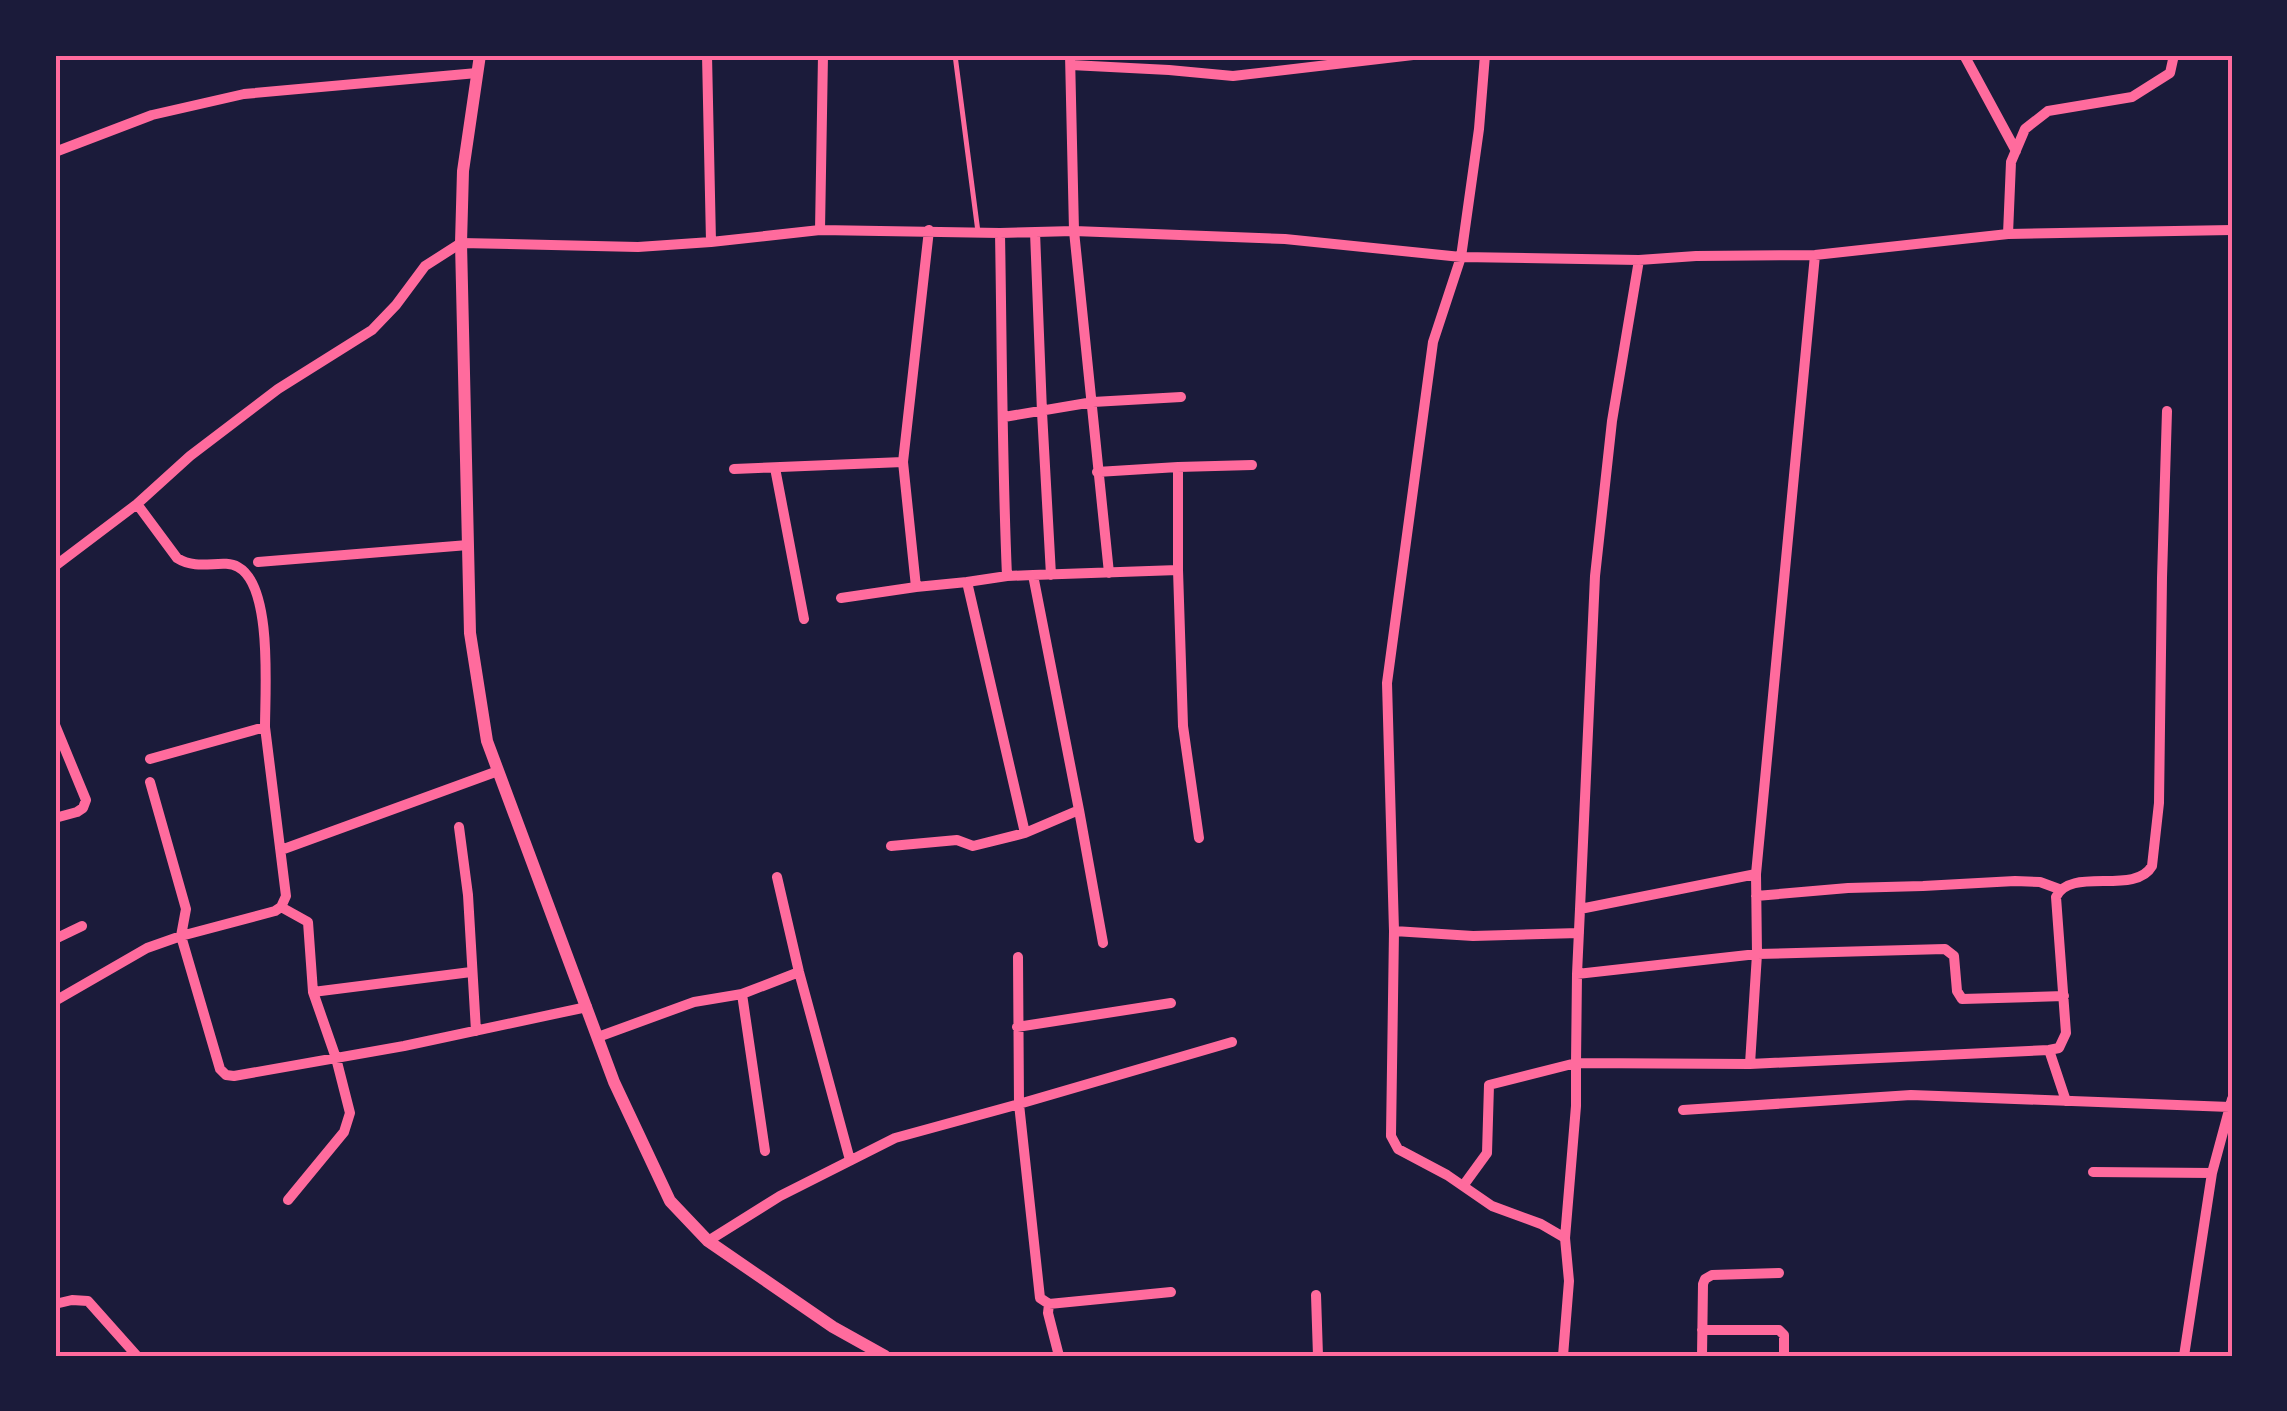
<svg xmlns="http://www.w3.org/2000/svg" width="2287" height="1411" font-family="Commissioner,sans-serif">
<rect width="100%" height="100%" fill="#1b1b3a"/>
<g fill="none" stroke-linecap="round" stroke-linejoin="round">
<path stroke="#ff6b9d" stroke-width="5" d="M 955,55 L 978,232"/>
<path stroke="#ff6b9d" stroke-width="10" d="M 707,55 L 711,242 L 820,230
M 823,55 L 820,230 L 1000,233 L 1074,231 L 1285,239 L 1461,257 L 1639,260 L 1696,256 L 1815,255 L 2008,234 L 2232,230
M 1070,55 L 1074,231 L 1109,573
M 1485,55 L 1479,129 L 1461,257 L 1433,342 L 1387,683 L 1394,931 L 1391,1136 L 1398,1149 L 1447,1175 L 1492,1206 L 1541,1224 L 1565,1238 L 1569,1281 L 1563,1356
M 1964,55 L 2016,151
M 1071,65 L 1169,70 L 1233,76 L 1413,55
M 55,152 L 152,115 L 244,94 L 477,73
M 929,230 L 903,462 L 916,587 L 967,582 L 1025,833 L 1079,810 L 1033,575 L 1007,576 C 1002,462 1002,348 1000,233
M 1035,232 L 1042,412 L 1051,575
M 2008,234 L 2011,162 L 2025,129 L 2048,111 L 2132,97 L 2170,73 L 2174,55
M 1639,260 L 1612,421 L 1595,576 L 1580,909 L 1756,874
M 1004,417 L 1093,402 L 1181,397
M 1178,467 L 1178,570
M 775,468 L 804,619
M 734,469 L 903,462
M 1097,472 L 1178,467 L 1252,465
M 137,504 L 177,558 C 199,572 222,558 238,567 C 273,586 265,691 265,727 L 150,759
M 258,562 L 468,545
M 55,566 L 137,504 L 190,456 L 278,389 L 372,330 L 396,305 L 425,266 L 461,243 L 638,247 L 711,242
M 1033,575 L 1178,570 L 1183,726 L 1199,838
M 967,582 L 1007,576
M 841,598 L 916,587
M 55,725 L 86,800 L 83,808 L 77,812 L 55,818
M 150,782 L 186,909 L 181,936 L 220,1069 L 226,1075 L 234,1076 L 404,1046 L 587,1007
M 1079,810 L 1103,943
M 459,827 L 468,895 L 476,1031
M 891,846 L 957,840 L 973,846 L 1025,833
M 281,850 L 498,771
M 777,877 L 799,972 L 850,1160
M 1756,896 L 1848,888 L 1923,886 L 2015,881 L 2040,882 L 2059,889
M 281,907 L 308,922 L 313,992 L 336,1058 L 350,1113 L 344,1132 L 288,1200
M 1580,909 L 1577,974 L 1757,954 L 1945,949 L 1954,956 L 1957,991 L 1962,999 L 2064,996
M 1394,931 L 1473,936 L 1579,933
M 55,939 L 82,926
M 1018,957 L 1019,1104 L 1232,1042
M 313,992 L 471,972
M 742,994 L 765,1151
M 55,1001 L 147,948 L 181,936 L 275,911 L 281,907 L 286,896 L 265,727
M 1017,1027 L 1171,1003
M 598,1037 L 694,1002 L 742,994 L 799,972
M 2049,1050 L 2066,1101
M 1750,1064 L 2049,1050 L 2059,1048 L 2066,1033 L 2056,897 C 2070,866 2135,896 2152,866 L 2159,803 L 2162,578 L 2167,411
M 1683,1110 L 1911,1095 L 2230,1107
M 2093,1172 L 2212,1173
M 1463,1186 L 1487,1153 L 1489,1085 L 1576,1063 L 1577,974
M 1565,1238 L 1576,1106 L 1576,1063 L 1750,1064 L 1757,954 L 1756,874 L 1815,255
M 708,1241 L 780,1196 L 895,1138 L 1019,1104 L 1040,1298 L 1049,1304 L 1171,1292
M 1316,1295 L 1318,1356
M 55,1304 L 72,1300 L 88,1301 L 137,1356
M 1049,1304 L 1048,1313 L 1059,1356
M 1702,1330 L 1779,1330 L 1784,1335 L 1784,1356
M 1702,1356 L 1703,1284 L 1705,1279 L 1712,1275 L 1779,1273
M 2184,1356 L 2212,1173 L 2232,1099"/>
<path stroke="#ff6b9d" stroke-width="12" d="M 480,55 L 463,171 L 461,243 L 470,633 L 487,741 L 614,1082 L 670,1201 L 708,1241 L 833,1327 L 885,1356"/>
</g>
<rect width="2287" height="1411" fill="none" stroke="#1b1b3a" stroke-width="115"/>
<rect x="58" y="58" width="2172" height="1296" fill="none" stroke="#ff6b9d" stroke-width="4"/>
</svg>
